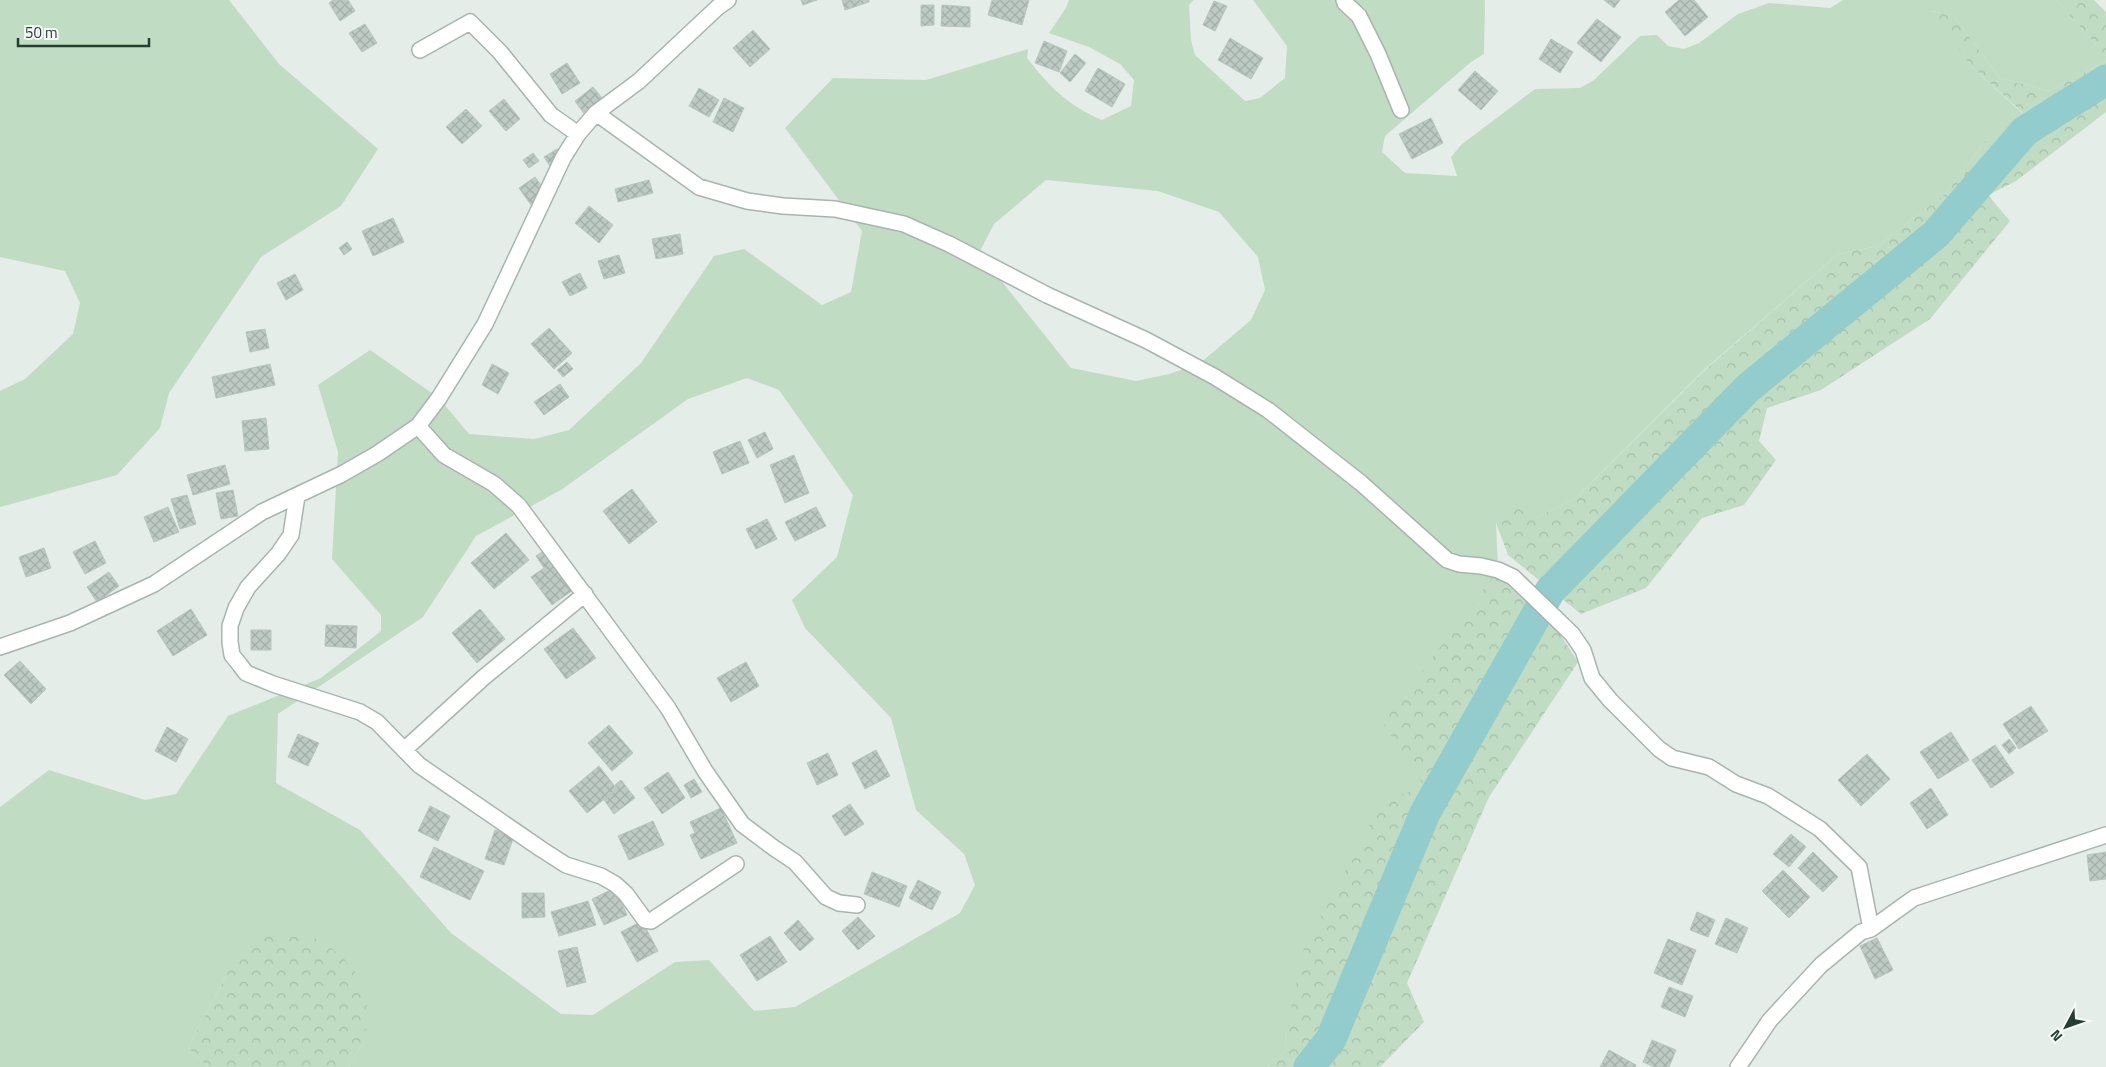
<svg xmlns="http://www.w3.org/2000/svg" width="2106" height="1067" font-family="'Titillium Web',sans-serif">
<defs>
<pattern id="forest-crowns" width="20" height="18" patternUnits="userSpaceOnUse" patternTransform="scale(1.25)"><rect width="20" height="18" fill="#c0dcc3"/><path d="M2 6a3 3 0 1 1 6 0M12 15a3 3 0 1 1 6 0" fill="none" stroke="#a5bea8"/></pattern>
<pattern id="building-cross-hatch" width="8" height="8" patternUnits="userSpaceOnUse" patternTransform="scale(1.25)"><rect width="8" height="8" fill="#bdcac4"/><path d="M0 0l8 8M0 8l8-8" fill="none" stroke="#a2aea9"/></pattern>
</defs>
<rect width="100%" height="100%" fill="#e5ede8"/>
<path fill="#c0dcc3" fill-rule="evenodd" d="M 0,0 L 229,0 L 279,64 L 378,149 L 341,206 L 261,257 L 169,393 L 160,428 L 117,475 L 0,507 L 0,391 L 25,379 L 73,334 L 80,303 L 65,271 L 0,257 Z
M 1069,0 L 1194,0 L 1189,5 L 1191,40 L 1195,55 L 1245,101 L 1260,98 L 1285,78 L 1287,46 L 1253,0 L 1485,0 L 1484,54 L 1471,62 L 1385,136 L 1382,152 L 1405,173 L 1457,176 L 1451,157 L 1461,145 L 1535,89 L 1580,88 L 1594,80 L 1640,36 L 1657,35 L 1668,46 L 1684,49 L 1699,43 L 1738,14 L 1769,3 L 1830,8 L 1843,0 L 2056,0 L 2106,56 L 2106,61 L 2049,91 L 2000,78 L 1953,15 L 1931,11 L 1972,67 L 2022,113 L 2011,139 L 1987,139 L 1945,194 L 1878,246 L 1838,254 L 1705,369 L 1577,497 L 1537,517 L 1496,523 L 1498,570 L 1424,786 L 1286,1031 L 1285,1051 L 1267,1067 L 349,1067 L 364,1041 L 228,972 L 188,1048 L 208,1067 L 0,1067 L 0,807 L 49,770 L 145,800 L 176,794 L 228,716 L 321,678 L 381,631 L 381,615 L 332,559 L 338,452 L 318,385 L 370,350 L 439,398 L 469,434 L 534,439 L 569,430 L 641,363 L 714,256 L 744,249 L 822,305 L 851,292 L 862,231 L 785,128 L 833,78 L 926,80 L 1028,49 L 1027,58 C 1050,87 1067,105 1102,120 L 1131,106 L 1134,80 L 1120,64 L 1089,47 L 1049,33 L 1066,8 ZM 1046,180 L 1158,191 L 1219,212 L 1258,257 L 1265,290 L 1251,320 L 1199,364 L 1169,374 L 1136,381 L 1071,368 L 979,253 L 994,224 ZM 747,378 L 779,390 L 853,495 L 837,557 L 792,600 L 805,628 L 891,718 L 916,810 L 964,854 L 975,885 L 960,913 L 795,1007 L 754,1011 L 709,960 L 675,962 L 593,1015 L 561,1014 L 451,933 L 360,830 L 276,783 L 278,714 L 423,617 L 476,536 L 561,490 L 688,399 Z"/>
<path fill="url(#forest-crowns)" d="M 2056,0 L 2094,0 L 2106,12 L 2106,56 Z
M 1930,11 L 1953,15 L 2000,78 L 2049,91 L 2106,61 L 2106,112 L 2016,181 L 1988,195 L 2010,221 L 1930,319 L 1821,390 L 1767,408 L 1759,441 L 1776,460 L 1744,505 L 1702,518 L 1646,588 L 1581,614 L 1508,555 L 1496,523 L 1515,507 L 1537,517 L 1577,497 L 1706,369 L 1838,254 L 1878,246 L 1945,194 L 1987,139 L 2011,139 L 2022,112 L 1972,67 Z
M 1498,570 L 1549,617 L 1578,662 L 1489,797 L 1407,983 L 1424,1022 L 1380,1067 L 1267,1067 L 1285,1051 L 1286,1031 L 1304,948 L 1382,802 L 1424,786 L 1383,723 Z
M 269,935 L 315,938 L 341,955 L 361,979 L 368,1010 L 364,1041 L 349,1067 L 208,1067 L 188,1048 L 228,972 Z"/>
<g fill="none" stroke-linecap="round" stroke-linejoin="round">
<path stroke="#92cccc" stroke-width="31" d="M 1309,1067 L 1331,1039 L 1425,813 L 1550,591 L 1748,388 L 1936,234 L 2025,131 L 2106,80"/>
</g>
<path fill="url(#building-cross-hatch)" stroke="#b8c6be" d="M 333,0 L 348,0 L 355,11 L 340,21 L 329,3 Z
M 801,0 L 817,0 L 803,5 Z
M 842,0 L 869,0 L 869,2 L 845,10 Z
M 992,0 L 1029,0 L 1022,25 L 988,15 Z
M 1604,0 L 1620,0 L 1614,8 Z
M 1679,0 L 1694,0 L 1708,17 L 1685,36 L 1665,12 Z
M 1214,1 L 1227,6 L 1215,31 L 1203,25 Z
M 921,5 L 934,5 L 934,25 L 921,26 Z
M 942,5 L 970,7 L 970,27 L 941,26 Z
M 1597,19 L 1621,37 L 1601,62 L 1577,43 Z
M 365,24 L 377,43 L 362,52 L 349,33 Z
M 753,30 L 770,49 L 750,67 L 733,48 Z
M 1230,38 L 1263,58 L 1251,79 L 1218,60 Z
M 1551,39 L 1573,52 L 1560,73 L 1539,59 Z
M 1044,41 L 1067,51 L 1059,72 L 1035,63 Z
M 1075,54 L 1086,63 L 1070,82 L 1060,73 Z
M 567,63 L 580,83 L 562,94 L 550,74 Z
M 1098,68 L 1125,84 L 1112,107 L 1085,91 Z
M 1475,71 L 1498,91 L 1481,110 L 1458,90 Z
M 593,87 L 607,104 L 588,119 L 575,101 Z
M 699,88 L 719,100 L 709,117 L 689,106 Z
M 724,98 L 744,108 L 733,132 L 713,122 Z
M 504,99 L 520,119 L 506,131 L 489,111 Z
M 466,109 L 482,126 L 462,144 L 446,127 Z
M 1431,118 L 1443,143 L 1412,159 L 1399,134 Z
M 557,149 L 564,160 L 552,169 L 544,157 Z
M 533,153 L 539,161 L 529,168 L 523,160 Z
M 535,177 L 547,193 L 531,205 L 519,188 Z
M 649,180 L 653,193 L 618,202 L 615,189 Z
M 589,206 L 613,225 L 599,243 L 575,223 Z
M 393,218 L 404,242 L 373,256 L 362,231 Z
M 680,234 L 683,254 L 656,259 L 652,239 Z
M 347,242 L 352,249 L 344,255 L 339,248 Z
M 619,255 L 625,273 L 604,279 L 598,261 Z
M 580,273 L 587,288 L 570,296 L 562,282 Z
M 295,274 L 303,290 L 286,300 L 277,283 Z
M 549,328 L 572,353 L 554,369 L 531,344 Z
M 265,329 L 269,348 L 250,352 L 246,332 Z
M 567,362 L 573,369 L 563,377 L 557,370 Z
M 270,364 L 275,385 L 216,398 L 212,377 Z
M 492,364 L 509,373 L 498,394 L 482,385 Z
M 560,384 L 569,397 L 544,415 L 534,402 Z
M 266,418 L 269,449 L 245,451 L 242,421 Z
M 765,432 L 773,449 L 757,458 L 748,440 Z
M 740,441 L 749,463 L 722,474 L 713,452 Z
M 794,455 L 809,493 L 785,503 L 770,465 Z
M 225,465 L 230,484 L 193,495 L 187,475 Z
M 632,489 L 657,522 L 629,544 L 603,511 Z
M 233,490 L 238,516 L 221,519 L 216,493 Z
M 187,495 L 196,524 L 180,529 L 171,499 Z
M 168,507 L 179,532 L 154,542 L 144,517 Z
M 816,507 L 826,526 L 795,541 L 785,522 Z
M 767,519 L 777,539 L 756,549 L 746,529 Z
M 506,533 L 529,560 L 494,589 L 471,563 Z
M 95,541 L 106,563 L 85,574 L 73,552 Z
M 44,548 L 51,568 L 26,577 L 19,557 Z
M 545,550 L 573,590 L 552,605 L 531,577 L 544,568 L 536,556 Z
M 109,572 L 119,586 L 97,602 L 87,587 Z
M 191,609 L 207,635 L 173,656 L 157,631 Z
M 480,609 L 505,639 L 477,663 L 452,633 Z
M 326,625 L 357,626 L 356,648 L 325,646 Z
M 573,628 L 596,658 L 566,679 L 544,649 Z
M 251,630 L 271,630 L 271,650 L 251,650 Z
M 20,661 L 46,689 L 31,704 L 4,675 Z
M 746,662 L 759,686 L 731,702 L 717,678 Z
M 2031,706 L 2048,731 L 2019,749 L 2003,724 Z
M 609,725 L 633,753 L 612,771 L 588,743 Z
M 167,727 L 188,739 L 176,762 L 155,751 Z
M 1951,732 L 1969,760 L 1938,779 L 1920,752 Z
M 298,734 L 319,743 L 308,766 L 288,757 Z
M 2009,739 L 2016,748 L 2009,754 L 2002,745 Z
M 1995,745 L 2014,773 L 1991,788 L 1972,760 Z
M 876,750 L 890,776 L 865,789 L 852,763 Z
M 828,753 L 838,775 L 817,785 L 807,763 Z
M 1867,754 L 1890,779 L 1861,806 L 1838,780 Z
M 599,766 L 617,789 L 587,813 L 569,791 Z
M 668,772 L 685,798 L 662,814 L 644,788 Z
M 694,779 L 702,792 L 691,798 L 684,785 Z
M 621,780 L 635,798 L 614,814 L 604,800 L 618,789 L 615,785 Z
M 1931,788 L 1948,815 L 1927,829 L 1910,803 Z
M 850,804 L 864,824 L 845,836 L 832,816 Z
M 430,806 L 450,816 L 438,841 L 418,831 Z
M 721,808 L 737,843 L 701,859 L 690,835 L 695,833 L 690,822 Z
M 653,821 L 664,845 L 629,860 L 618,836 Z
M 495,830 L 514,836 L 504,865 L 485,859 Z
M 1791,834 L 1806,847 L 1789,867 L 1773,854 Z
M 434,847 L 484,871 L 470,900 L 420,877 Z
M 1813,852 L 1838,877 L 1823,892 L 1798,868 Z
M 2106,852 L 2106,879 L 2090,881 L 2087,855 Z
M 1783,870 L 1810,897 L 1789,918 L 1762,891 Z
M 872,872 L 907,886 L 899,907 L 864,894 Z
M 918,880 L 941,892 L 932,910 L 909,898 Z
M 615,888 L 627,915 L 604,925 L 592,899 Z
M 522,893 L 544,893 L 545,917 L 522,918 Z
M 588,901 L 596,925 L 559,936 L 551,912 Z
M 1697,912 L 1715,920 L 1708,937 L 1690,930 Z
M 858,917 L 875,936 L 858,950 L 842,931 Z
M 1726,918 L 1748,928 L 1737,953 L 1715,944 Z
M 798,920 L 814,939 L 800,951 L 784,933 Z
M 642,921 L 658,951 L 637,962 L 621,932 Z
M 770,936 L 787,962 L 757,981 L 740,955 Z
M 1877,938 L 1893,970 L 1875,979 L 1860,946 Z
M 1668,939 L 1696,950 L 1682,985 L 1654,973 Z
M 577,947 L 586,982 L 567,987 L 558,951 Z
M 1669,987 L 1693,996 L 1685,1017 L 1661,1007 Z
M 1652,1040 L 1676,1050 L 1669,1067 L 1654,1067 L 1643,1062 Z
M 1609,1050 L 1636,1065 L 1635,1067 L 1600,1067 Z"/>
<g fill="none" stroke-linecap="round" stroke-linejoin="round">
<g stroke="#a8b5ae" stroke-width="18">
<path id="street" d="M 1344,0 L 1345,3 L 1359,16 L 1378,54 L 1401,110
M 420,50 L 470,22 L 500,52 L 551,115 L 578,134
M 596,113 L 699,187 L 747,201 L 783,206 L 835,209 L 904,224 L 949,244 L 1047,295 L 1146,340 L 1215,377 L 1268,410 L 1361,483 L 1447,560 L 1459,564 L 1481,566 L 1498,570 L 1513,577 L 1572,634 L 1583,650 L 1592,678 L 1610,700 L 1659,749 L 1672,758 L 1709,767 L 1736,784 L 1768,796 L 1820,829 L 1859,867 L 1871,929
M 418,426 L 444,455 L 494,484 L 519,506 L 668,708 L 705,771 L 742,824 L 774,848 L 795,862 L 826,897 L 839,903 L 857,905
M 297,496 L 291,535 L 278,554 L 248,587 L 236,608 L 230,626 L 230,642 L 232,655 L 240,665 L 246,673 L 273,684 L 360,712 L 377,722 L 419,765 L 541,849 L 566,865 L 601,876 L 615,884 L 626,894 L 645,920 L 651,921 L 736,864
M 0,647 L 70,623 L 154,584 L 262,512 L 342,474 L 377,454 L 418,426 L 439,398 L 485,324 L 563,158 L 578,134 L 596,113 L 639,81 L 718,7 L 728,0
M 404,750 L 483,678 L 585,594
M 1738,1067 L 1770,1020 L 1821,965 L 1861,932 L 1871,929 L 1914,898 L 2106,835"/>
</g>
<use href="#street" stroke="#fff" stroke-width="15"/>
</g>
<g transform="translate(2066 1027) rotate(229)" stroke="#f5f9f7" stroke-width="4" paint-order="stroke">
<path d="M0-4L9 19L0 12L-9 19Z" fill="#263d33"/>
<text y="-8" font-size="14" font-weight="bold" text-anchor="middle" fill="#263d33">N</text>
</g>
<path d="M18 38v8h131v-8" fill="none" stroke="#263d33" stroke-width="2.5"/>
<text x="25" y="38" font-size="15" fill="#263d33" stroke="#f5f9f7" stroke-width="4" paint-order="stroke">50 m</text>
</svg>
